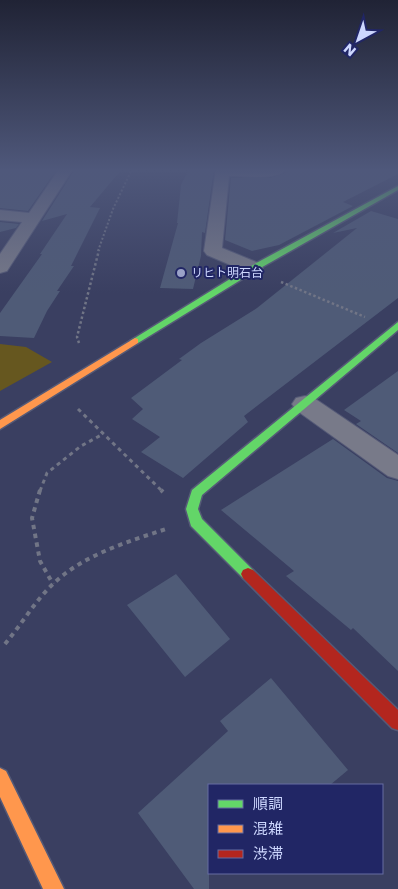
<svg xmlns="http://www.w3.org/2000/svg" width="398" height="889" font-family="Poppins,'Noto Sans JP',sans-serif">
<rect width="100%" height="100%" fill="#3a3f61"/>
<path fill="#66571f" d="M 0,344 L 26,347 L 52,362 L 0,391 Z"/>
<path fill="#4f5b77" d="M 0,169 L 57,169 L 28,211 L 0,208 Z
M 75,169 L 122,169 L 90,207 L 100,208 L 71,266 L 74,266 L 57,291 L 60,291 L 47,311 L 34,338 L 0,336 L 0,313 L 42,254 L 40,254 L 67,214 L 42,221 Z
M 189,169 L 214,169 L 205,233 L 202,232 L 201,256 L 193,289 L 160,288 L 178,223 L 177,223 L 181,185 Z
M 289,169 L 398,169 L 398,174 L 343,202 L 353,206 L 279,245 L 252,251 L 225,240 L 231,178 L 269,178 L 283,174 Z
M 371,211 L 398,219 L 398,298 L 244,416 L 248,422 L 183,478 L 141,452 L 160,437 L 132,419 L 143,409 L 131,398 L 182,360 L 179,359 L 201,343 L 257,308 L 357,228 L 333,233 Z
M 0,222 L 19,224 L 16,228 L 0,232 Z
M 398,371 L 398,453 L 356,424 L 361,421 L 344,410 Z
M 333,439 L 387,478 L 398,481 L 398,671 L 353,628 L 351,630 L 286,576 L 294,571 L 221,510 Z
M 176,574 L 230,639 L 185,677 L 127,605 Z
M 271,678 L 348,770 L 330,785 L 209,785 L 209,889 L 194,889 L 138,813 L 228,731 L 220,721 Z"/>
<g fill="none" stroke-linecap="round" stroke-linejoin="round">
<g stroke="#555a77" stroke-width="2">
<path id="street" d="M 59,169 L 73,169 L 7,271 L 0,273 L 0,254 L 22,222 L 0,220 L 0,210 L 29,213 Z
M 216,169 L 287,169 C 278,181 244,176 229,176 L 222,248 L 261,264 L 263,268 L 261,272 L 254,274 L 247,272 L 207,255 L 204,251 Z
M 305,396 L 314,398 L 398,455 L 398,479 L 388,476 L 296,410 L 292,404 L 296,398 Z"/>
</g>
<g stroke="#555a77" stroke-width="3">
<path id="fast" d="M 398,186 L 398,190 L 257,270 L 138,343 L 132,343 L 130,341 L 251,266 Z
M 398,322 L 398,330 L 202,495 L 198,509 L 202,519 L 253,570 L 255,574 L 253,578 L 248,580 L 243,578 L 191,526 L 186,509 L 192,490 Z"/>
</g>
<g stroke="#555a77" stroke-width="3">
<path id="slow" d="M 135,338 L 138,339 L 138,343 L 0,429 L 0,420 Z
M 0,768 L 6,771 L 64,889 L 43,889 L 0,797 Z"/>
</g>
<g stroke="#555a77" stroke-width="3">
<path id="jam" d="M 248,568 L 253,570 L 398,710 L 398,730 L 392,728 L 243,578 L 241,574 L 243,570 Z"/>
</g>
<path stroke="#717586" stroke-width="2" stroke-dasharray="2 2" stroke-linecap="butt" d="M 98,251 L 113,209 L 132,169"/>
<path stroke="#717586" stroke-width="2.5" stroke-dasharray="2.5 2.5" stroke-linecap="butt" d="M 281,282 L 365,317
M 79,343 L 77,337 L 99,250"/>
<path stroke="#717586" stroke-width="3" stroke-dasharray="4 4" stroke-linecap="butt" d="M 78,409 L 162,491
M 40,491 L 47,473 L 81,446 L 103,434"/>
<path stroke="#717586" stroke-width="4" stroke-dasharray="4.5 4.5" stroke-linecap="butt" d="M 40,490 L 32,518 L 40,561 L 53,584
M 161,490 L 163,492
M 5,644 C 21,625 35,601 53,584 C 83,555 127,542 166,529"/>
<use href="#street" fill="#787a89" fill-rule="evenodd"/>
<use href="#fast" fill="#63d668" fill-rule="evenodd"/>
<use href="#slow" fill="#ff974d" fill-rule="evenodd"/>
<use href="#jam" fill="#b3261e" fill-rule="evenodd"/>
</g>
<linearGradient id="sky" x2="0" y2="1"><stop stop-color="#202335"/><stop offset="0.58" stop-color="#4f587b"/><stop offset="1" stop-color="#4f587b" stop-opacity="0"/></linearGradient>
<rect width="398" height="293" fill="url(#sky)"/>
<circle fill="#9aa2c7" stroke="#212665" stroke-width="2" cx="181" cy="273" r="5"/>
<g text-anchor="middle" stroke-width="4" stroke-linejoin="round" paint-order="stroke">
<g font-size="12" fill="#cdd7fe" stroke="#212665" text-anchor="start">
<text x="191" y="277">リヒト明石台</text>
</g>
</g>
<rect x="208" y="784" width="175" height="90" fill="#212665" stroke="#666da2"/>
<rect x="218" y="800" width="25" height="8" fill="#63d668" stroke="#666da2"/>
<text x="253" y="809" font-size="15" fill="#cdd7fe">順調</text>
<rect x="218" y="825" width="25" height="8" fill="#ff974d" stroke="#666da2"/>
<text x="253" y="834" font-size="15" fill="#cdd7fe">混雑</text>
<rect x="218" y="850" width="25" height="8" fill="#b3261e" stroke="#666da2"/>
<text x="253" y="859" font-size="15" fill="#cdd7fe">渋滞</text>
<g transform="translate(358 40) rotate(220)" stroke="#212665" stroke-width="4" paint-order="stroke">
<path d="M0-4L9 19L0 12L-9 19Z" fill="#cdd7fe"/>
<text y="-8" font-size="14" font-weight="bold" text-anchor="middle" fill="#cdd7fe">N</text>
</g>
</svg>
